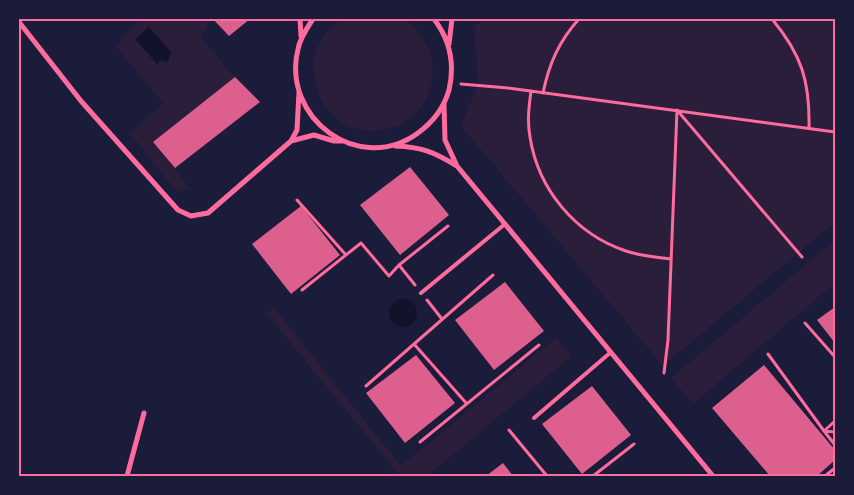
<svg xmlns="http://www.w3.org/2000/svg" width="854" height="495" font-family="Signika,sans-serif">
<rect width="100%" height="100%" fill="#1b1b3a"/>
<path fill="#2a1e3b" d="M 141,19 L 207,19 L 209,21 L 201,38 L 235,77 L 154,142 L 190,189 L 177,192 L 130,133 L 163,103 L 115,46 Z
M 344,19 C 360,19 388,16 402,19 C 408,20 415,28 419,33 C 438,56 437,87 419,110 C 412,120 399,126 387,129 C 321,147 284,50 344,19 Z
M 484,19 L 833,19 L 835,21 L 835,222 L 663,366 L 461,126 L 478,84 L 474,27 Z
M 835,240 L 835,283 L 693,404 L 671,378 Z
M 274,308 L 401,466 L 556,338 L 572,356 L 427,476 L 400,476 L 266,313 Z"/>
<path fill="#12122b" d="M 149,27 L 172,53 L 169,55 L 169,60 L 166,62 L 160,60 L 158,65 L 135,39 Z
M389 313a14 14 0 1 1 28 0a14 14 0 1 1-28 0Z"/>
<path fill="#dd5f8e" d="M 213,19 L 250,19 L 229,36 Z
M 235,77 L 260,102 L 175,168 L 153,142 Z
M 410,167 L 449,215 L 400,255 L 360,205 Z
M 301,206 L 340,255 L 291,294 L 252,244 Z
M 505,282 L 544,331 L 494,370 L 455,320 Z
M 835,307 L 835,343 L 817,320 Z
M 416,355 L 455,403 L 405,443 L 366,393 Z
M 764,365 L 835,450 L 835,460 L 817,476 L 770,476 L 712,408 Z
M 592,386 L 631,435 L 582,474 L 542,424 Z
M 503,463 L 513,476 L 486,476 Z"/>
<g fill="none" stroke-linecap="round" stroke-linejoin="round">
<path stroke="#ff6b9d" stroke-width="3" d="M 772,19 C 802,55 810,82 809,128
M 461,84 L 508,88 L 835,132
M 531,91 C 529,106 527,121 530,137 C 538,189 575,234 626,251 C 640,256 655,257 671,259
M 543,93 C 549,64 559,41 579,19
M 297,200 L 346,255
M 415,285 L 399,265 L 448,226
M 302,290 L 361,243 L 389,276 L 399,265
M 427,300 L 442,319
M 805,323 L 835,357
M 414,344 L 493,275
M 768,354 L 824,431 L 835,432
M 664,373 L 668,340 L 677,110 L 802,257
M 366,386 L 414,344 L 467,404
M 835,421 L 824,431 L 835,445
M 509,430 L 547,476
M 420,442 L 539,345
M 593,476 L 634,444
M 825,476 L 835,468"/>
<path stroke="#ff6b9d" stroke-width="4" d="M 421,293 L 505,224
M 534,418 L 611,352"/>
<path stroke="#ff6b9d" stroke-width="5" d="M 300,19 L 301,36
M 313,19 C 307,28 300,38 298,49 C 281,118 359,176 418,133 C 433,122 444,108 449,90 C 455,64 450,40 434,19
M 19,22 L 81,101 L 178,210 L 191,216 L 208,213 L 291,141 L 297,130 L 299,92
M 449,44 L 452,19
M 444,104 L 445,140 L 457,166 L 713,476
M 291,141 L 314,135 L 334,141 L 342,141
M 395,146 C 422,147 434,152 457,166
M 127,476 L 144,413"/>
</g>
<rect width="854" height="495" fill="none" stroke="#1b1b3a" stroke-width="40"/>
<rect x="20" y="20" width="814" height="455" fill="none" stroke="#ff6b9d" stroke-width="2"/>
</svg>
